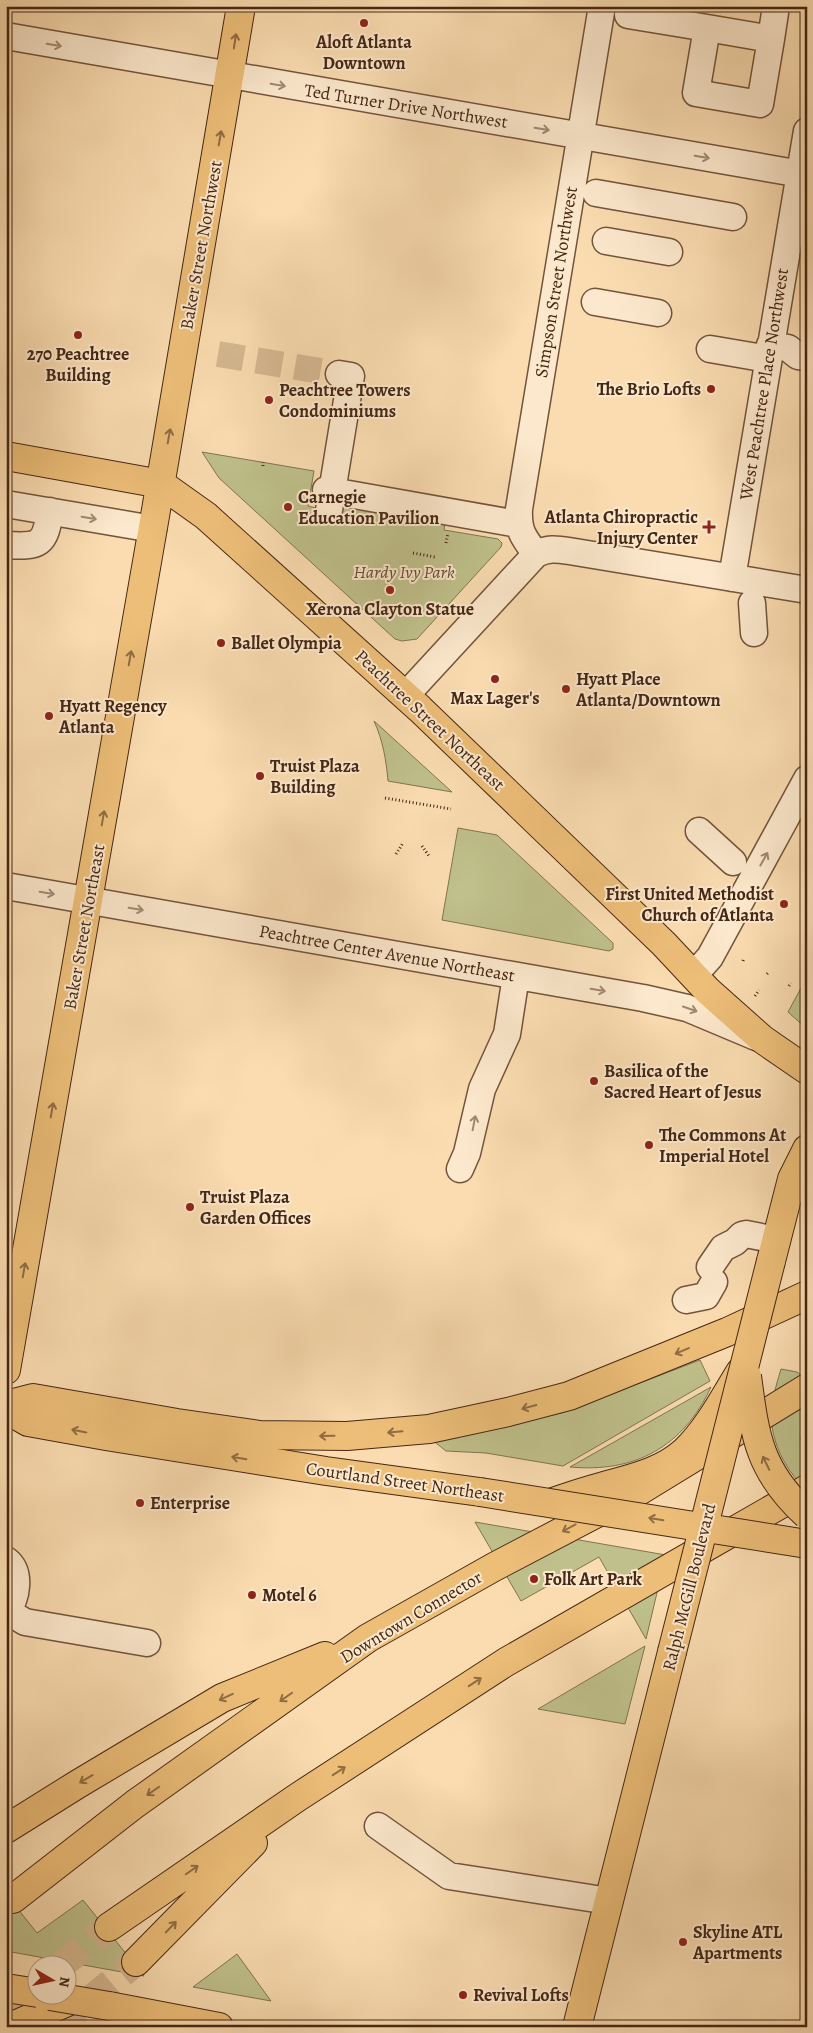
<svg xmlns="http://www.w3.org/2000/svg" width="813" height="2033" font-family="Alegreya,serif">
<rect width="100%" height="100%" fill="#fadcb0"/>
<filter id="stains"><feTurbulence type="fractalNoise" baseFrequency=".004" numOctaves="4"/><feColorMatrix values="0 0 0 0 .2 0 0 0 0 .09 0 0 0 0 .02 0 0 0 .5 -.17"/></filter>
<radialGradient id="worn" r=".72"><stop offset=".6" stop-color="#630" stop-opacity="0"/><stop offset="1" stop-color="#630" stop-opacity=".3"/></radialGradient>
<path fill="#bfc08b" stroke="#827450" d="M 202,452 L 314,471 L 308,506 L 319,509 L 317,518 L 336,521 L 339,504 L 445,522 L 444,530 L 498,539 L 502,543 L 501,547 L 417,639 L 402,641 L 395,639 L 219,478 Z
M 374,721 L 452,792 L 388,781 C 386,759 383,741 374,721 Z
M 458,828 L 497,835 L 613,943 L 613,949 L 609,951 L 442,920 Z
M 807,977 L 807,1029 L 788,1012 Z
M 700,1360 L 710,1381 L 563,1466 L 486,1453 L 446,1451 L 431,1439 L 489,1430 L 561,1413 Z
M 781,1369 L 797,1372 L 807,1379 L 807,1432 L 800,1438 L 807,1449 L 807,1490 C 782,1468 766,1432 773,1399 C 775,1389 778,1379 781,1369 Z
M 711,1387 C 683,1447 635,1473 570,1467 Z
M 475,1522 L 666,1555 L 646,1639 L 599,1557 L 521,1601 Z
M 645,1646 L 625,1724 L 538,1709 Z
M 6,1894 L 37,1933 L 83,1900 L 144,1976 L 6,1951 Z
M 237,1954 L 271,2001 L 193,1987 Z"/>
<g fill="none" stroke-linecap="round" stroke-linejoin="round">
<path stroke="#d6b891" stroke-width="26" stroke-dasharray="26 13" stroke-linecap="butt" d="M 218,354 L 339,374"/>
<path stroke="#d6b891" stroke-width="28" stroke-dasharray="28 14" stroke-linecap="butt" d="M 60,1966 L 109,1927
M 6,2008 L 38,1983
M 57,2027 L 136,1962"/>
<g stroke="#72543c" stroke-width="29">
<path id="minor" d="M 629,6 L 628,15 L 707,28
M 707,28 L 771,39 L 760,104 L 696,93 Z
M 6,36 L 807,175
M 771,39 L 776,6
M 596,193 L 733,217
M 606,241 L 669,252
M 595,302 L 658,313
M 770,345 L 788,348 L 798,356 L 807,357
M 710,349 L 768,359
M 326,490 L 518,524
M 6,504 L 153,529
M 329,510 L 351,376 L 339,374
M 6,545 C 40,547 45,545 50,511
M 536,554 C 523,537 518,531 519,509 L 602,6
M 732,578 L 807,131
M 752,603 L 754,633
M 405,696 L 536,554 C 548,548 556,549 569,551 L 807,590
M 699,831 L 733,862
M 6,886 L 643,998 L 687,1008 L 756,1037
M 694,975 L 710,957 L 807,779
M 460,1169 L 467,1153 L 482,1089 L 507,1034 L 516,976
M 710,1267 L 723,1248 L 735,1242 L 742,1235 L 746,1234 L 776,1240
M 686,1300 L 706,1296 L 714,1282
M 6,1560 C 22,1572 17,1599 6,1612
M 7,1611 L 25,1622 L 147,1643
M 378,1826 L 449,1876 L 609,1901"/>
</g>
<g stroke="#452715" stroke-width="30">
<path id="major" d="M 6,456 L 161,484 L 206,516 L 420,709 L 664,944 L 708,991 L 762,1039 L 807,1070
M 771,1261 L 792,1179 L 807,1149
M 6,1370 L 155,516 L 241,6
M 6,1409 L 28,1422 L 106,1436 L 326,1471 L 480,1492
M 553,1502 C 568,1497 582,1492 597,1488 C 628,1479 661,1473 685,1451 C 708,1429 724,1398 740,1372
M 109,2006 L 219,2027
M 10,2027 L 72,2000
M 577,2027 L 672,1652"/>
</g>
<g stroke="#452715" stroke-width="30">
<path id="highway" d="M 6,1405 L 33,1398 L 177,1423 L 260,1435 L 347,1436 L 429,1429 L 508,1412 L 569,1396 L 727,1332 L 807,1295
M 6,1829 L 78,1784 L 222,1698 L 325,1656
M 13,1899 L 135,1804 L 368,1638 L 494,1567 L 639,1491 L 807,1388
M 109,1927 L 298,1797 L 506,1662 L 807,1489
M 136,1962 L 253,1843"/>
</g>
<path stroke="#452715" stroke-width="3" stroke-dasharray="1 2.5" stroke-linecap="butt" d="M 263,466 L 263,462
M 446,543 L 448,533
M 413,553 L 435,557
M 385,798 L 451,809
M 422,846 L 429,856
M 396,854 L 403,843
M 743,961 L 744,958
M 767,974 L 769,972
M 789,986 L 791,983
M 755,996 L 759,990"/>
<use href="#minor" stroke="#fce8cc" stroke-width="26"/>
<use href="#major" stroke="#edbe78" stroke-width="28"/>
<use href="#highway" stroke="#edbe78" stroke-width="28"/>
<g stroke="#452715" stroke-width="30" stroke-linecap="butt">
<path id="major-bridge" d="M 747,1376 C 755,1437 759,1471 807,1515
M 480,1492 L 807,1544
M 672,1652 L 771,1261
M 6,1988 L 38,1993
M 50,1996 L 109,2006"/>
</g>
<use href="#major-bridge" stroke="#edbe78" stroke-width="28"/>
</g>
<defs><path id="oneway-shaft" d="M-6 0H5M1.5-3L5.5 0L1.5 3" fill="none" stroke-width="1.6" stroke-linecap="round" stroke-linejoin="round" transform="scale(1.25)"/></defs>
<g stroke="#916b42">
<use href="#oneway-shaft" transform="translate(235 41) rotate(-81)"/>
<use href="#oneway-shaft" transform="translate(220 138) rotate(-80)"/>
<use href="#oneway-shaft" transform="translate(169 436) rotate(-80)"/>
<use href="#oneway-shaft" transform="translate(130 658) rotate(-80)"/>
<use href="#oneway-shaft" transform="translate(103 818) rotate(-80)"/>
<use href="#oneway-shaft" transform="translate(52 1110) rotate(-80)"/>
<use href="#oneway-shaft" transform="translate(24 1270) rotate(-80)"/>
<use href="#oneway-shaft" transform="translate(682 1351) rotate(157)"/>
<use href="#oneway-shaft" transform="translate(529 1407) rotate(165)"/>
<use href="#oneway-shaft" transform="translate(79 1431) rotate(-169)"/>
<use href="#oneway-shaft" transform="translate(395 1432) rotate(175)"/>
<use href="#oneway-shaft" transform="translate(327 1436) rotate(179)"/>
<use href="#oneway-shaft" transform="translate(239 1458) rotate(-171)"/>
<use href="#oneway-shaft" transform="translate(766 1463) rotate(-116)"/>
<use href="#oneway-shaft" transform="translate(656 1519) rotate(-171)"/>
<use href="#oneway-shaft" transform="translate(569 1528) rotate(152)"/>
<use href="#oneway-shaft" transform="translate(475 1682) rotate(-33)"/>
<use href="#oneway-shaft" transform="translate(226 1697) rotate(155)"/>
<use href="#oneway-shaft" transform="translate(286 1697) rotate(145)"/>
<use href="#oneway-shaft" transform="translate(339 1771) rotate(-33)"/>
<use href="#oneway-shaft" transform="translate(86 1779) rotate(149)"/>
<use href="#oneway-shaft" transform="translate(153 1791) rotate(145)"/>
<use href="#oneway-shaft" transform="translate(192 1870) rotate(-35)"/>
<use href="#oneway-shaft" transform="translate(171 1927) rotate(-46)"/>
</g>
<g stroke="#a08870">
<use href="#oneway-shaft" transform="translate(54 45) rotate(10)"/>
<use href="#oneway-shaft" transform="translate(278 85) rotate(10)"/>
<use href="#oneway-shaft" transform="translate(542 129) rotate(9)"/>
<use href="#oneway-shaft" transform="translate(702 157) rotate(10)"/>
<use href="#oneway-shaft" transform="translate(89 518) rotate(10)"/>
<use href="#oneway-shaft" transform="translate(764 859) rotate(-61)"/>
<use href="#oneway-shaft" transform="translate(47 893) rotate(10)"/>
<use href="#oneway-shaft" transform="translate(136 909) rotate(10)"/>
<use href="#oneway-shaft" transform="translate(598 990) rotate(10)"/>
<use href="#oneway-shaft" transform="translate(690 1009) rotate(19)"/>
<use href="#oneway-shaft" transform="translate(474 1123) rotate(-79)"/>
</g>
<g fill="#8f2418" stroke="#fce8cc" stroke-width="2">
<circle cx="364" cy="23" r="5"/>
<circle cx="78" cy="335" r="5"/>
<circle cx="711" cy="389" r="5"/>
<circle cx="269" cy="400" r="5"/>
<circle cx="288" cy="507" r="5"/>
<path d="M706.5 519.5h5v5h5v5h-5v5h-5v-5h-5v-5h5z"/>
<circle cx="390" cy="590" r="5"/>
<circle cx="221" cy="643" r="5"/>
<circle cx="495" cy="679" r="5"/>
<circle cx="566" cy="689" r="5"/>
<circle cx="49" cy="716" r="5"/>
<circle cx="260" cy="776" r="5"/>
<circle cx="784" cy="904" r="5"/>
<circle cx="594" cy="1081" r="5"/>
<circle cx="649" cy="1145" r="5"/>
<circle cx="190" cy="1207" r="5"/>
<circle cx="140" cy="1503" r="5"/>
<circle cx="534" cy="1579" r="5"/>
<circle cx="252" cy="1595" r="5"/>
<circle cx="683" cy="1942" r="5"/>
<circle cx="463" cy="1995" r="5"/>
</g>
<g text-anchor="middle" stroke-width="4" stroke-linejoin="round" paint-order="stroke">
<g font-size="18" font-weight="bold" fill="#452715" stroke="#fce8cc" text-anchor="start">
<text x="364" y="48" text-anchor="middle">Aloft Atlanta<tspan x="364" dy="21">Downtown</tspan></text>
<text x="78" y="360" text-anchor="middle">270 Peachtree<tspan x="78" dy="21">Building</tspan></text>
<text x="701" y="395" text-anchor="end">The Brio Lofts</text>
<text x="279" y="396">Peachtree Towers<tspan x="279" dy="21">Condominiums</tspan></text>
<text x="298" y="503">Carnegie<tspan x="298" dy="21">Education Pavilion</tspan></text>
<text x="698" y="523" text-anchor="end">Atlanta Chiropractic<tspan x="698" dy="21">Injury Center</tspan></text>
<text x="390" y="615" text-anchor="middle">Xerona Clayton Statue</text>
<text x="231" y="649">Ballet Olympia</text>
<text x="576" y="685">Hyatt Place<tspan x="576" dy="21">Atlanta/Downtown</tspan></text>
<text x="495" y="704" text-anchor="middle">Max Lager's</text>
<text x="59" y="712">Hyatt Regency<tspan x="59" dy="21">Atlanta</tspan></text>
<text x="270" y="772">Truist Plaza<tspan x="270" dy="21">Building</tspan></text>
<text x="774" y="900" text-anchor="end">First United Methodist<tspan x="774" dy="21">Church of Atlanta</tspan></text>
<text x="604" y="1077">Basilica of the<tspan x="604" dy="21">Sacred Heart of Jesus</tspan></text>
<text x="659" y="1141">The Commons At<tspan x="659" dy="21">Imperial Hotel</tspan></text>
<text x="200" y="1203">Truist Plaza<tspan x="200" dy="21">Garden Offices</tspan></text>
<text x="150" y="1509">Enterprise</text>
<text x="544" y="1585">Folk Art Park</text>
<text x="262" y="1601">Motel 6</text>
<text x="693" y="1938">Skyline ATL<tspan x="693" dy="21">Apartments</tspan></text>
<text x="473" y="2001">Revival Lofts</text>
</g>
<g font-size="18" fill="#452715" stroke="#fce8cc">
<text transform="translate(406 106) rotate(9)" y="6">Ted Turner Drive Northwest</text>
<text transform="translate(201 245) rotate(-80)" y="6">Baker Street Northwest</text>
<text transform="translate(556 282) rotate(-81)" y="6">Simpson Street Northwest</text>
<text transform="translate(764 384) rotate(-81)" y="6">West Peachtree Place Northwest</text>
<text transform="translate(430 720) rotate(43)" y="6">Peachtree Street Northeast</text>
<text transform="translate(84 927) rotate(-80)" y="6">Baker Street Northeast</text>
<text transform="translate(387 953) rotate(10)" y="6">Peachtree Center Avenue Northeast</text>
<text transform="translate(405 1482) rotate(8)" y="6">Courtland Street Northeast</text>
<text transform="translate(689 1587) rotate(-76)" y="6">Ralph McGill Boulevard</text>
<text transform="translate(411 1617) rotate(-31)" y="6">Downtown Connector</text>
</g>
<g font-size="18" font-style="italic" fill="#644d32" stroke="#fce8cc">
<text x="404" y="578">Hardy Ivy Park</text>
</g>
</g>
<rect width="813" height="2033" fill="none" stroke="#fadcb0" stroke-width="25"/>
<rect x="8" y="8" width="798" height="2018" fill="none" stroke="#452715" stroke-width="2.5"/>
<rect x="12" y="12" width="788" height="2008" fill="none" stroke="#452715"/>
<g transform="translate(52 1980) rotate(99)"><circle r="24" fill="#fce8cc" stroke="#b39b83"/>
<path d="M0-4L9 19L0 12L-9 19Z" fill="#8f2418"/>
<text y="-8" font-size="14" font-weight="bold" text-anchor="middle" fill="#452715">N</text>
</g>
<rect width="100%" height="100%" filter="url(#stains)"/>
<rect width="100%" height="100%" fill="url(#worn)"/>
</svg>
